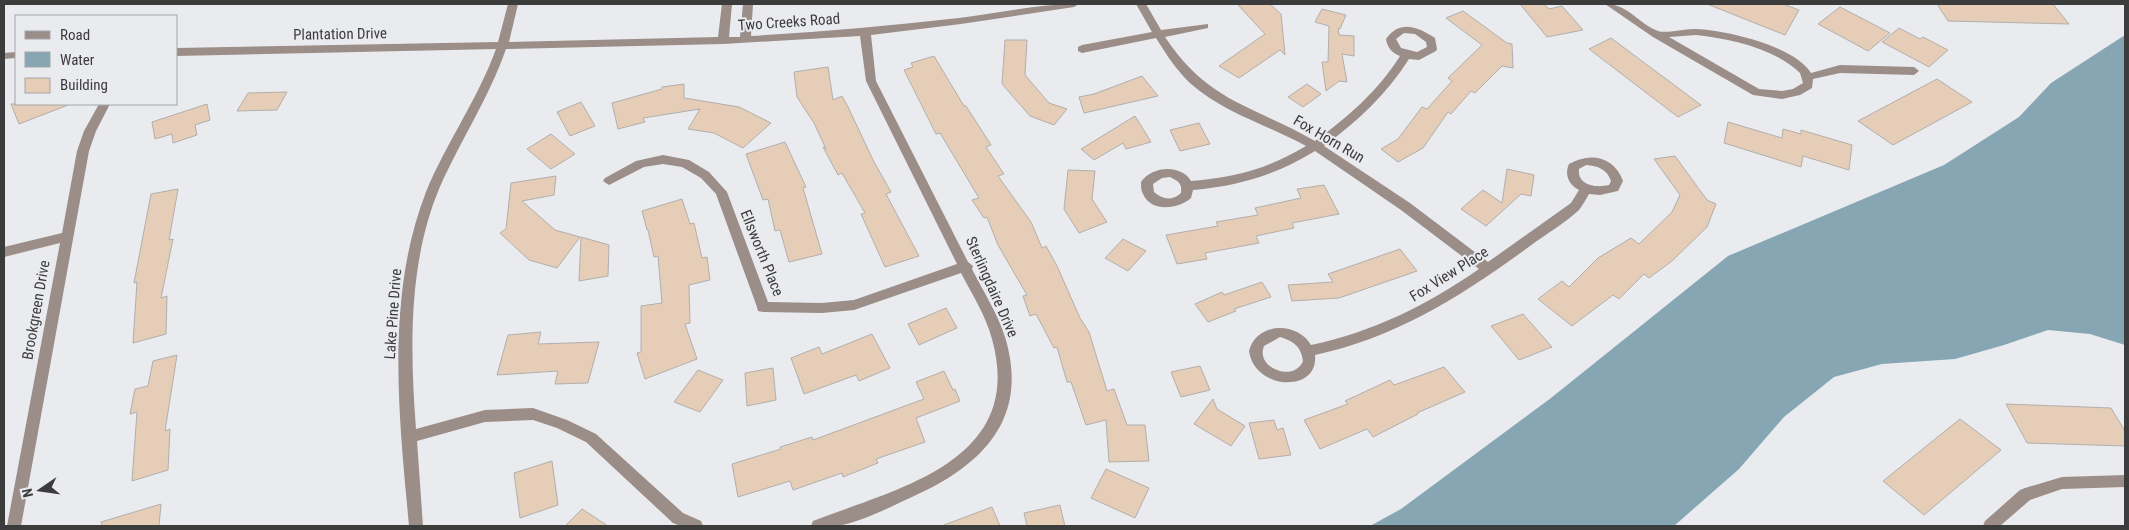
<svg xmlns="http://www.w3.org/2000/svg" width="2129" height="530" font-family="'Roboto Condensed',sans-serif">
<rect width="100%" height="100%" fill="#eaebee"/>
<path fill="#86a6b4" d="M 2125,35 L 2125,345 L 2090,334 L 2048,330 L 2004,345 L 1955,359 L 1882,364 L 1834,377 L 1784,417 L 1739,469 L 1674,526 L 1370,526 L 1401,509 L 1551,398 L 1728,256 L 1944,165 L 2019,117 L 2051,83 Z"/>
<path fill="#e5cdb7" stroke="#b1afad" d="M 1237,4 L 1270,4 L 1281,14 L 1285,55 L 1280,50 L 1239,78 L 1219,66 L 1265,34 Z
M 1520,4 L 1544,4 L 1549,9 L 1562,6 L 1583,30 L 1547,37 Z
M 1707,4 L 1783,4 L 1799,10 L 1785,35 Z
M 1937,4 L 2053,4 L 2069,24 L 1948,21 Z
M 1840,7 L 1890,33 L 1868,51 L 1818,24 Z
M 1322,9 L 1346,15 L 1340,29 L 1338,28 L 1339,35 L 1354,36 L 1354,56 L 1342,54 L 1347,82 L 1339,81 L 1326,91 L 1322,62 L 1328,62 L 1329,26 L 1315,22 Z
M 1463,11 L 1507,43 L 1512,44 L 1513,68 L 1502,66 L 1475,93 L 1471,91 L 1451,114 L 1448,112 L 1423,148 L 1398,162 L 1381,149 L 1398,139 L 1422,107 L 1427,109 L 1452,81 L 1448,78 L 1482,45 L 1446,18 Z
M 1899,28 L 1920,39 L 1923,37 L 1948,50 L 1929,67 L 1882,42 Z
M 1611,38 L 1701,105 L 1678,117 L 1589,49 Z
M 1005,40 L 1027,40 L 1025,75 L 1049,103 L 1067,109 L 1054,125 L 1030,116 L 1002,84 Z
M 934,56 L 964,106 L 966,106 L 991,145 L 986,147 L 1004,174 L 998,176 L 1031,222 L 1042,248 L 1046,246 L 1057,266 L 1080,318 L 1089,332 L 1107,391 L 1114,389 L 1127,425 L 1145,425 L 1149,461 L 1109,462 L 1106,420 L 1086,425 L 1071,382 L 1067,382 L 1057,347 L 1054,348 L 1036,314 L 1030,316 L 1023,296 L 1027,295 L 998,245 L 987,217 L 984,218 L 972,200 L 979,198 L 940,133 L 936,134 L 904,70 L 913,67 L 911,63 Z
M 828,67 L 833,100 L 842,96 L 848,107 L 874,162 L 891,192 L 886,194 L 919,256 L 885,267 L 861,214 L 865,213 L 842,173 L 838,175 L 823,147 L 826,149 L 814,123 L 797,97 L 794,72 Z
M 1142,76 L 1158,96 L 1084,113 L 1079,97 L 1094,94 Z
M 1937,79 L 1972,102 L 1893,145 L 1858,121 Z
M 684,84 L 684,98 L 739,107 L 771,123 L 743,148 L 714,133 L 688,129 L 700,109 L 643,118 L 645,122 L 618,129 L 612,103 L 662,89 L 662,87 Z
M 1307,84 L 1321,94 L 1303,107 L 1288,97 Z
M 287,92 L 277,110 L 237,111 L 248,93 Z
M 581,102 L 595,126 L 570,136 L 557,112 Z
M 11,104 L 68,104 L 68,105 L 19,124 Z
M 207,104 L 210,120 L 195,125 L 197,135 L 173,143 L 172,134 L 155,139 L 152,122 Z
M 1135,116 L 1151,142 L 1126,149 L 1123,143 L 1094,160 L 1081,149 Z
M 1728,122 L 1782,138 L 1783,129 L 1801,134 L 1801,130 L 1852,145 L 1849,170 L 1803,156 L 1801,167 L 1724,143 Z
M 1199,123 L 1210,144 L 1180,151 L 1170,130 Z
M 551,134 L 575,154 L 551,169 L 527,149 Z
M 785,142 L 806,187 L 803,188 L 822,254 L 789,262 L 780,230 L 775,231 L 768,199 L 763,200 L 746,154 Z
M 1675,156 L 1707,200 L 1716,204 L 1707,227 L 1672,261 L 1649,278 L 1644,274 L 1619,299 L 1613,295 L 1572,326 L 1538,299 L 1562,281 L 1569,287 L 1598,258 L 1631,238 L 1639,244 L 1672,212 L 1680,195 L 1654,159 Z
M 1507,169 L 1534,175 L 1531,196 L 1521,194 L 1486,226 L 1461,209 L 1483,190 L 1502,203 Z
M 1068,170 L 1095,171 L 1092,199 L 1107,222 L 1079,233 L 1064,209 Z
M 556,176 L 554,195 L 522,201 L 555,230 L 580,237 L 557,268 L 529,260 L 500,233 L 506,229 L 511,183 Z
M 1324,185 L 1339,214 L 1292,223 L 1294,228 L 1256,236 L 1259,243 L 1205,253 L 1207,259 L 1177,264 L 1166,235 L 1218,226 L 1216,222 L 1258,215 L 1255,208 L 1301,198 L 1297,189 Z
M 178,189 L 169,240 L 173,239 L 161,298 L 167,296 L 166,334 L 133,343 L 137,282 L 134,283 L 151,194 Z
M 682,199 L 690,224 L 694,223 L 702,258 L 707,257 L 710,280 L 689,285 L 690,323 L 685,324 L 697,359 L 645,379 L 637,353 L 641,352 L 641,306 L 662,303 L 658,256 L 654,257 L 648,230 L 647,230 L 642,211 Z
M 581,237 L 609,245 L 608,276 L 579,281 Z
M 1123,239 L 1146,251 L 1128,271 L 1105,258 Z
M 1400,249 L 1417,271 L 1339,298 L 1292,301 L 1288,285 L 1333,282 L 1328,274 Z
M 1262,282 L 1271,297 L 1234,309 L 1236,311 L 1208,322 L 1195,304 L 1222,292 L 1224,295 Z
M 946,308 L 957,328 L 919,345 L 908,324 Z
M 1523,314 L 1552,347 L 1519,360 L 1491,326 Z
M 541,332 L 538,344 L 599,342 L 588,383 L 555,384 L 558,371 L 497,375 L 508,335 Z
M 872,334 L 890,368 L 859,381 L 856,375 L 804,394 L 791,358 L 819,347 L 822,354 Z
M 177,355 L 165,431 L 170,429 L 168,470 L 132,481 L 137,412 L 130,414 L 135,389 L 148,386 L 153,361 Z
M 1200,366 L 1210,390 L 1181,397 L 1171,372 Z
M 1444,367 L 1465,392 L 1417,413 L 1418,414 L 1373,437 L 1367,429 L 1320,449 L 1304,420 L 1348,404 L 1345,401 L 1390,380 L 1394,385 Z
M 773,368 L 776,400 L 747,406 L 745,373 Z
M 698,370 L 723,380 L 700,412 L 674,402 Z
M 944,371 L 953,390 L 955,389 L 960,401 L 916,418 L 925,442 L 876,459 L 878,463 L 843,477 L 842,473 L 793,490 L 790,481 L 738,497 L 732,464 L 781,449 L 780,447 L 812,437 L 813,440 L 924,399 L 916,382 Z
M 1213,399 L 1217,409 L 1245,426 L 1231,446 L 1194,424 Z
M 2006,404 L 2111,408 L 2125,431 L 2125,446 L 2027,443 Z
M 1960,419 L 2001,450 L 1924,515 L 1883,481 Z
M 1274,420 L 1277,430 L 1283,428 L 1291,455 L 1259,459 L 1249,423 Z
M 552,461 L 558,505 L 520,518 L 514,473 Z
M 1106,469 L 1149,488 L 1135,518 L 1091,498 Z
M 161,504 L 159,526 L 102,526 L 101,522 Z
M 1060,505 L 1065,526 L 1027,526 L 1024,513 Z
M 992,507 L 1000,526 L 944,526 L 944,525 Z
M 582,509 L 608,526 L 565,526 Z"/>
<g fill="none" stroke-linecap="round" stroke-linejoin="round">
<path fill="#9b8d88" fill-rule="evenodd" d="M 508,4 L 518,4 L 509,42 L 718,37 L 722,4 L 732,4 L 729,37 L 740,37 L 743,4 L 753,4 L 751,36 C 820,32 889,26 959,18 C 999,13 1038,4 1079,4 L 1074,7 L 961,24 L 871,35 L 876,81 L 968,262 L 973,266 L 972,269 C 983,291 998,314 1005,337 C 1030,419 982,466 912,497 C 890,507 861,522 837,526 C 829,528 819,526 811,526 L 813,521 C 899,488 1026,461 992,339 C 986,316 972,294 961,273 L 854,310 L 822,313 L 763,312 L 758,311 L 757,307 L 716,194 L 701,178 L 682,167 L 663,164 L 644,167 L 609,185 L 603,181 L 605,178 L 636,161 L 663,155 L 689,160 L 709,172 L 727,192 L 768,302 L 822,303 L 854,300 L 957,264 L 866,81 L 860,36 L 723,44 L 506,49 C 489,98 460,141 439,189 C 408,264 410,349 416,429 L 485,410 L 533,408 L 567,420 L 596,434 L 683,513 L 701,521 L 703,526 L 681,526 L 673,523 L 586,442 L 557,428 L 533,420 L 485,422 L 417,441 L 423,526 L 409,526 C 399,416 385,297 426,192 C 446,143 478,99 496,49 L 176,56 L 176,48 L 498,42 Z
M 1136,4 L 1146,4 L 1161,30 L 1208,24 L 1208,28 L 1165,37 C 1208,102 1252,105 1315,141 C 1348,117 1378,91 1400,56 C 1392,53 1387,47 1386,39 C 1400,19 1418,27 1435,38 L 1437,49 L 1436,51 L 1419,60 L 1409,59 C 1387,94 1358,121 1324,146 L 1410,203 L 1488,262 L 1571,203 L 1579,190 C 1569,185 1564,175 1569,164 C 1590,152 1614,156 1623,181 L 1618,191 L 1600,195 L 1589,194 C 1586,199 1583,205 1579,210 C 1565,223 1546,234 1530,246 C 1463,295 1398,337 1315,355 C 1319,394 1254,390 1249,351 C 1256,322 1297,321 1311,345 C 1373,332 1427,305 1479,269 L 1401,210 L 1315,151 C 1276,175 1238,186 1193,190 L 1191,198 C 1179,209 1151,213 1143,194 C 1141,191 1141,186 1141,182 C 1152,166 1181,164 1191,181 C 1236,177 1267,169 1306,146 C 1268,125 1224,113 1191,84 C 1177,71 1166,54 1156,38 L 1082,53 L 1078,51 L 1078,47 L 1082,45 L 1152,32 ZM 1404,33 L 1415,34 L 1426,42 L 1427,47 L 1417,52 L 1401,48 L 1396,39 ZM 1586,165 C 1598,166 1607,169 1611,181 L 1609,185 C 1597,188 1577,186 1579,169 ZM 1170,177 C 1179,182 1182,183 1181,193 C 1172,201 1163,200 1154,192 L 1153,184 L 1162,178 ZM 1280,337 C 1293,341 1301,346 1303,361 C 1294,383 1255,368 1264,346 Z
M 1605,4 C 1627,3 1639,24 1658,31 C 1666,34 1686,28 1696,29 C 1725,30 1795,46 1811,73 L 1840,65 L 1914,67 L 1919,71 L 1914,75 L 1840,73 L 1813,79 L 1812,88 L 1800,95 L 1782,99 L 1753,95 L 1653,37 ZM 1696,35 C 1731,39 1774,48 1800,73 L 1803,83 L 1793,89 L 1782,91 L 1759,89 L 1669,37 Z
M 16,52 L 16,58 L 4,59 L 4,53 Z
M 99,104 L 110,104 L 96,131 L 89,151 L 21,526 L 7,526 L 60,243 L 4,257 L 4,247 L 62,233 L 77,151 L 84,131 Z
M 2125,475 L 2125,487 L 2062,489 L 2030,500 L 2000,526 L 1983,526 L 1985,521 L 2020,490 L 2025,488 L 2062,477 Z"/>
</g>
<g text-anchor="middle" stroke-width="4" stroke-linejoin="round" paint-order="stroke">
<g font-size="15" fill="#3c3c3d" stroke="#eaebee">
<text transform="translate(789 22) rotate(-4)" y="5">Two Creeks Road</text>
<text transform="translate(340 34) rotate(-1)" y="5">Plantation Drive</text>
<text transform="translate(1329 139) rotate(30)" y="5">Fox Horn Run</text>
<text transform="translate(762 253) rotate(68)" y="5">Ellsworth Place</text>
<text transform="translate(1449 274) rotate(-32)" y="5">Fox View Place</text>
<text transform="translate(992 287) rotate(66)" y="5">Sterlingdaire Drive</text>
<text transform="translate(36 310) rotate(-80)" y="5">Brookgreen Drive</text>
<text transform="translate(393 314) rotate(-86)" y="5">Lake Pine Drive</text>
</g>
</g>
<rect width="2129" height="530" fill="none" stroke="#3c3c3d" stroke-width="10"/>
<rect x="15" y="15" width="162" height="90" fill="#eaebee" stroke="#a4a5a7"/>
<rect x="25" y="31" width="25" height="8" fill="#9b8d88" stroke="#a4a5a7"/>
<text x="60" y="40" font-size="15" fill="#3c3c3d">Road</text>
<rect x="25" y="52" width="25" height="15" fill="#86a6b4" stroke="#a4a5a7"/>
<text x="60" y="65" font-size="15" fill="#3c3c3d">Water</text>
<rect x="25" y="78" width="25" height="15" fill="#e5cdb7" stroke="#a4a5a7"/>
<text x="60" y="90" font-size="15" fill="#3c3c3d">Building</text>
<g transform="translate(40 490) rotate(257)" stroke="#eaebee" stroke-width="4" paint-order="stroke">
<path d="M0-4L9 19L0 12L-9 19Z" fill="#3c3c3d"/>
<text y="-8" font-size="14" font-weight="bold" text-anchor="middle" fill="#3c3c3d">N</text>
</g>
</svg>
